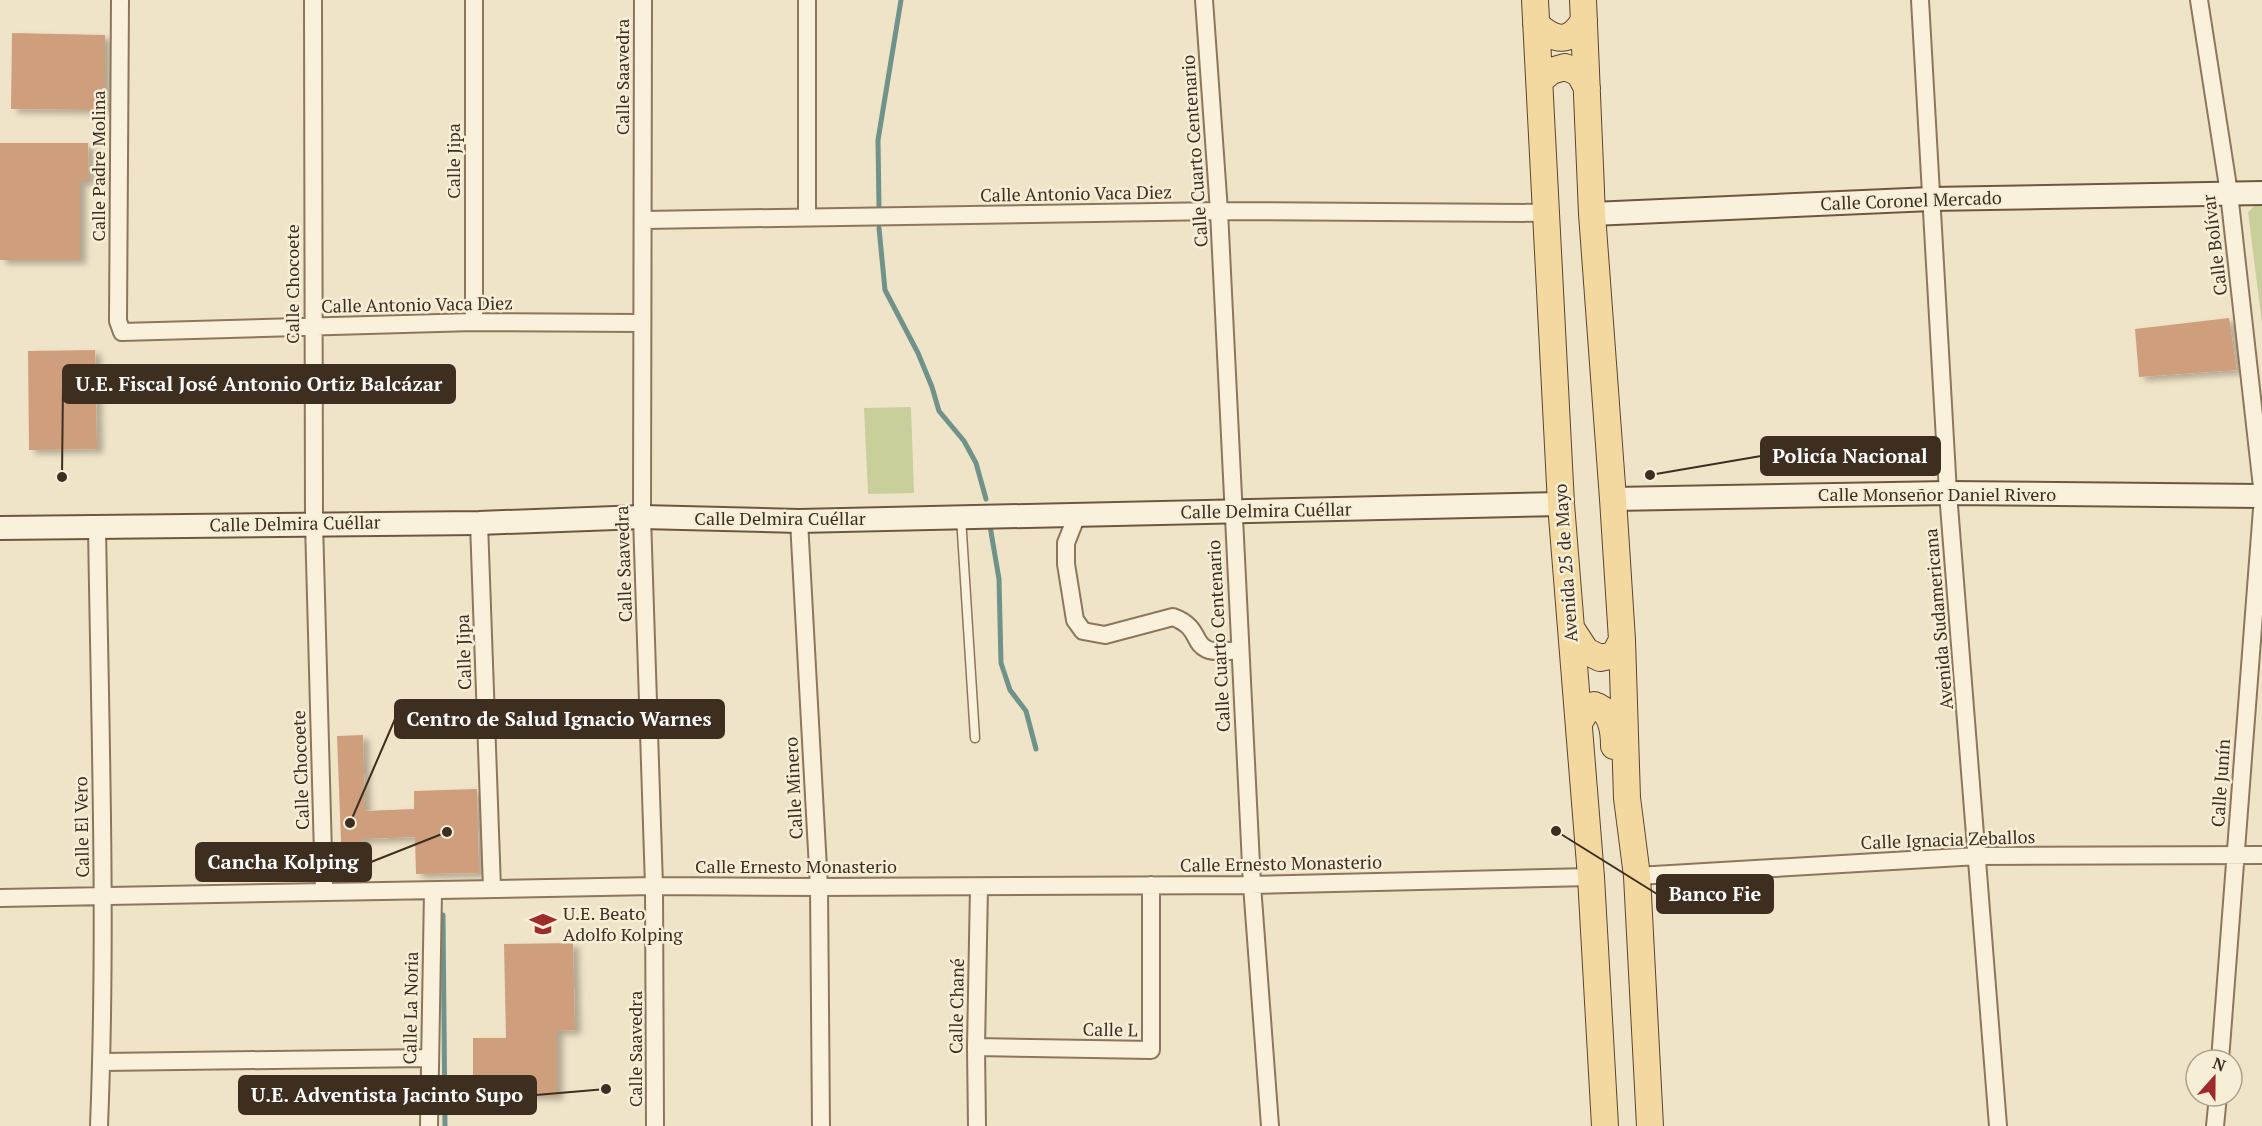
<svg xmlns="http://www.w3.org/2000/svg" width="2262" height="1126" font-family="'PT Serif',serif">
<defs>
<filter id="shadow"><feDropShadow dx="6" dy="4" stdDeviation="3" flood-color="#0004"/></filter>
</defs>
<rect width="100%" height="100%" fill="#f0e4c8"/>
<path fill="#c9cf9b" d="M 2257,203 L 2262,203 L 2262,323 L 2248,212 Z
M 911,407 L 914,493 L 868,494 L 864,408 Z"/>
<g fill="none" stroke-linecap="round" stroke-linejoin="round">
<path stroke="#6f938a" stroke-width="5" d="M 879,208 L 878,140 L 901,0
M 879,228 L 885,290 L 918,353 L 932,387 L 939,411 L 964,441 L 976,463 L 986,499
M 990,526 L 999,579 L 1001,663 L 1010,690 L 1026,711 L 1036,749
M 443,915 L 445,1126"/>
</g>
<path fill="#cf9f7d" filter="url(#shadow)" d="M 12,33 L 105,35 L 105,110 L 11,109 Z
M 0,143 L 88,143 L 89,181 L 80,181 L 80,260 L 0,260 Z
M 2229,318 L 2237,370 L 2139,377 L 2135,329 Z
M 95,350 L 97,449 L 29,450 L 28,351 Z
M 363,735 L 365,811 L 414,809 L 414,791 L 477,789 L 479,873 L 416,874 L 415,837 L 362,839 L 363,866 L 342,867 L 337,736 Z
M 573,943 L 575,1030 L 557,1031 L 557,1096 L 473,1095 L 473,1038 L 506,1038 L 504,944 Z"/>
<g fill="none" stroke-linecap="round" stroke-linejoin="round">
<g stroke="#8d765c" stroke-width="11">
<path id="service" d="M 961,517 L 975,738"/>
</g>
<g stroke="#8d765c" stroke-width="20">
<path id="minor" d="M 120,0 L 118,321 L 122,332 L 474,322 L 641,323
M 313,0 L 314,523 L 324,891
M 474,0 L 474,322
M 643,0 L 642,517 L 654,886 L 655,1126
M 1204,0 L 1219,211 L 1252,885 L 1270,1126
M 1920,0 L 1948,493 L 1998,1126
M 2199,0 L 2229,193 L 2262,487
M 807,217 L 807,0
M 644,220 L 1219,211 L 1546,213
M 1077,515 L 1066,543 L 1066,564 L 1075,620 L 1083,631 L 1105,635 L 1173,617 C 1211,631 1181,658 1239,650
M 799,521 L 819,887 L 821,1126
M 479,523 L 492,888
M 97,526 C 100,726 107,926 99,1126
M 1637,876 L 1978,856 L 2262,855
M 0,898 L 654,886 L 819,887 L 1252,885 L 1591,877
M 976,1047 L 1151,1050 L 1151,885
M 2220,1060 L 2262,509
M 102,1062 L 429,1058
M 429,1126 L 433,891
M 977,1126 L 976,1047 L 979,887
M 2215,1126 L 2218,1096"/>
</g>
<g stroke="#6f573f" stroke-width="26">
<path id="secondary" d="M 1592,214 L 1931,199 L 2262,193
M 1613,499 L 1948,493 L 2262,496
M 0,528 L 479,523 L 642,517 L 799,521 L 1561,504"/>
</g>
<g stroke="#5b4430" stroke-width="28">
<path id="primary" d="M 1535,0 L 1561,504 L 1591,877 L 1605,1126
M 1583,0 L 1592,214 L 1613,499 L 1622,640 L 1627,798 L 1637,876 L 1650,1126
M 1536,24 C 1555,42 1570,44 1584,20
M 1540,81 L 1551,71 L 1565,67 L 1579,73 L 1587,88
M 1571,628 L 1586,651 L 1600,658 L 1614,655 L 1622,640
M 1579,723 L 1586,711 L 1594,705 C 1611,710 1614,730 1614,746"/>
</g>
<use href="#service" stroke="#faf1dc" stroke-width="8"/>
<use href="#minor" stroke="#faf1dc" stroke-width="16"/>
<use href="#secondary" stroke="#faf1dc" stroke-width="22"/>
<use href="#primary" stroke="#f3d9a0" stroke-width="26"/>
</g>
<defs>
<g id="school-bare" transform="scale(2.07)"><path d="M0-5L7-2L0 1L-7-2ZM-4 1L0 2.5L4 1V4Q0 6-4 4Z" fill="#9e2a2b" stroke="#f7eed8" stroke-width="2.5" paint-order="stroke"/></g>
</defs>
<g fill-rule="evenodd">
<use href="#school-bare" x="543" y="924"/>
</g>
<g text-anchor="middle" stroke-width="5" stroke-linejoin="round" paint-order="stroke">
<g font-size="18" fill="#3d2e20" stroke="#f7eed8">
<text transform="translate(623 77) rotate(-90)" y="6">Calle Saavedra</text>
<text transform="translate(1195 151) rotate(-94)" y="6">Calle Cuarto Centenario</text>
<text transform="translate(454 161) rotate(-90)" y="6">Calle Jipa</text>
<text transform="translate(99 166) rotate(-90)" y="6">Calle Padre Molina</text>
<text transform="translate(1076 194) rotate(-1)" y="6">Calle Antonio Vaca Diez</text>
<text transform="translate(1911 201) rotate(-2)" y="6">Calle Coronel Mercado</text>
<text transform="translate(2215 245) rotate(-97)" y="6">Calle Bolívar</text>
<text transform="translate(293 284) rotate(-90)" y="6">Calle Chocoete</text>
<text transform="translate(417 305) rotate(-1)" y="6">Calle Antonio Vaca Diez</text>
<text x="1937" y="501">Calle Monseñor Daniel Rivero</text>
<text transform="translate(1266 511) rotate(-1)" y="6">Calle Delmira Cuéllar</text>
<text x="780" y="525">Calle Delmira Cuéllar</text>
<text transform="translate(295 524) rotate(-1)" y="6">Calle Delmira Cuéllar</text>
<text transform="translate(1566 563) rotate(-94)" y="6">Avenida 25 de Mayo</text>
<text transform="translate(624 564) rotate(-92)" y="6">Calle Saavedra</text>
<text transform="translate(1939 619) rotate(-95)" y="6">Avenida Sudamericana</text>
<text transform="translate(1219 636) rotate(-93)" y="6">Calle Cuarto Centenario</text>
<text transform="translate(464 652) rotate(-92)" y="6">Calle Jipa</text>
<text transform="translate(301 770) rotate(-92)" y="6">Calle Chocoete</text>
<text transform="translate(2221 783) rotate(-86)" y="6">Calle Junín</text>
<text transform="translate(794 788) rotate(-93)" y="6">Calle Minero</text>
<text transform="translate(82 827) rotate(-91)" y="6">Calle El Vero</text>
<text transform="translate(1948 840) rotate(-2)" y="6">Calle Ignacia Zeballos</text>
<text transform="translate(1281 864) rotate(-1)" y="6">Calle Ernesto Monasterio</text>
<text x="796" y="873">Calle Ernesto Monasterio</text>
<text transform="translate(957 1006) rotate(-89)" y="6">Calle Chané</text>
<text transform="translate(411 1008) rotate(-89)" y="6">Calle La Noria</text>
<text transform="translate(1110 1030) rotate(1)" y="6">Calle L</text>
<text transform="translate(636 1049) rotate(-90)" y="6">Calle Saavedra</text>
</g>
<g font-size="18" fill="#3d2e20" stroke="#f7eed8" text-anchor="start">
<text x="563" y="920">U.E. Beato<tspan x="563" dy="21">Adolfo Kolping</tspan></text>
</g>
</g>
<path fill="none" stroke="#3d2e20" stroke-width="2" d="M62 477L63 384M1650 475L1761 456M350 823L395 719M447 832L371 862M1556 831L1657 894M606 1089L536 1095"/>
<g fill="#3d2e20" stroke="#f7eed8" stroke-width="2">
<circle cx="62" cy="477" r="6"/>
<circle cx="1650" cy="475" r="6"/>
<circle cx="350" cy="823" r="6"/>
<circle cx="447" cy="832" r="6"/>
<circle cx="1556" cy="831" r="6"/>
<circle cx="606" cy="1089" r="6"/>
</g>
<g fill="#3d2e20" stroke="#3d2e20" stroke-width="2">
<rect x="63" y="365" width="392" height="38" rx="6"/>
<rect x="1761" y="437" width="179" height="38" rx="6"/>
<rect x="395" y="700" width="329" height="38" rx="6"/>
<rect x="196" y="843" width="175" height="38" rx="6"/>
<rect x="1657" y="875" width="116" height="38" rx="6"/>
<rect x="239" y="1076" width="297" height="38" rx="6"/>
</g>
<g font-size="20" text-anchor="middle" font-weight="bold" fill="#fff">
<text x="259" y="391">U.E. Fiscal José Antonio Ortiz Balcázar</text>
<text x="1850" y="463">Policía Nacional</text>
<text x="559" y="726">Centro de Salud Ignacio Warnes</text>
<text x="283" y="869">Cancha Kolping</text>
<text x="1715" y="901">Banco Fie</text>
<text x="387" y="1102">U.E. Adventista Jacinto Supo</text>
</g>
<g transform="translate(2214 1078) rotate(21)"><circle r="28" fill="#f7eed8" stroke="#ada18e" stroke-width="1.5"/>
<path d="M0-4.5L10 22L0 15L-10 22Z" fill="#9e2a2b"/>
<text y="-9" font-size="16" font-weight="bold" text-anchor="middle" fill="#3d2e20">N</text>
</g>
</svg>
